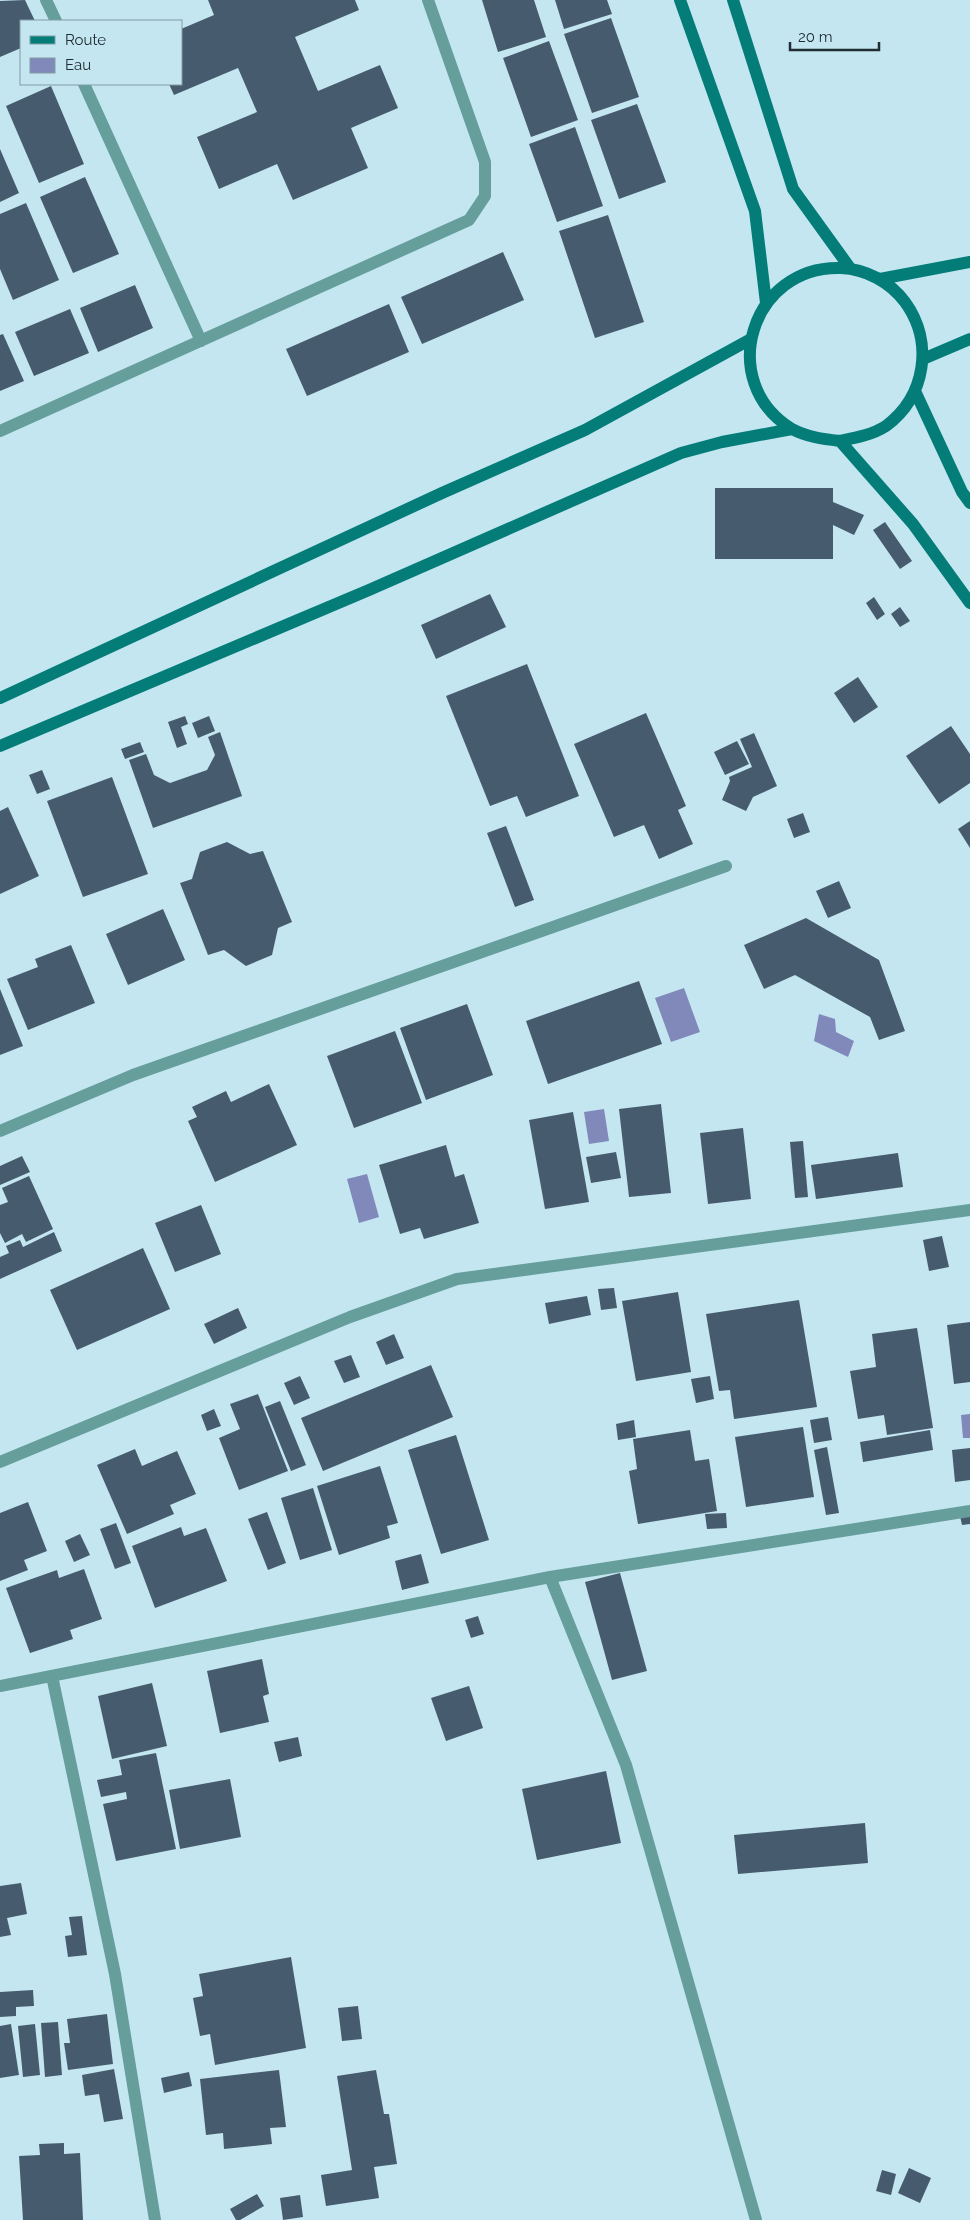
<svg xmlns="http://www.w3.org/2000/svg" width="970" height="2220" font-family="Raleway,sans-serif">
<rect width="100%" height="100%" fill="#c3e6f1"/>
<path fill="#8089ba" d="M 684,988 L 700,1032 L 671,1042 L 655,998 Z
M 819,1014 L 835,1019 L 836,1032 L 854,1041 L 848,1057 L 814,1041 Z
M 604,1109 L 609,1141 L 589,1144 L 584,1112 Z
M 367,1174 L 379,1217 L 359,1223 L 347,1179 Z
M 970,1414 L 970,1438 L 963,1438 L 961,1415 Z"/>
<path fill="#475b6e" d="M 25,0 L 35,21 L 21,21 L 21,48 L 0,57 L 0,1 Z
M 208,0 L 355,0 L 359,10 L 295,37 L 318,91 L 380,65 L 398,108 L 351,128 L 368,168 L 293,200 L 277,164 L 219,189 L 197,137 L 257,112 L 238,68 L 174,95 L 169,84 L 181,84 L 181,29 L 214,15 Z
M 482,0 L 534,0 L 546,37 L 498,52 Z
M 555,0 L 607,0 L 612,14 L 564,29 Z
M 611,18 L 639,97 L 592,113 L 564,34 Z
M 549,41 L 578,120 L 531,137 L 503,58 Z
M 51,86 L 84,164 L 39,183 L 6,106 Z
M 637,104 L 666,182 L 619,199 L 591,120 Z
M 575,127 L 603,206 L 557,222 L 529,144 Z
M 0,149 L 19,193 L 0,202 Z
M 85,177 L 119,254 L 73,273 L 40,197 Z
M 26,203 L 59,280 L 13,300 L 0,269 L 0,214 Z
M 608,215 L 644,322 L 595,338 L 559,231 Z
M 503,252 L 524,300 L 422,344 L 401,297 Z
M 135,285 L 153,328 L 98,352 L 80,308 Z
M 389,304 L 409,352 L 307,396 L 286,349 Z
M 70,309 L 89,353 L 34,376 L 15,332 Z
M 3,334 L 24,381 L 0,391 L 0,335 Z
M 715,488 L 833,488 L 833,502 L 864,515 L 854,535 L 833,525 L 833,559 L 715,559 Z
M 885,522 L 912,561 L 900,569 L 873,530 Z
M 490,594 L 506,627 L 436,659 L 421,625 Z
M 874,597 L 885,614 L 877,620 L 866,603 Z
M 900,607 L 910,621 L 900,627 L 891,614 Z
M 527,664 L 579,796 L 526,817 L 517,796 L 490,806 L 446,696 Z
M 858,677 L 878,707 L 854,723 L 834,693 Z
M 646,713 L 686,806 L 678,810 L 693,844 L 659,859 L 644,825 L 614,837 L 574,744 Z
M 185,716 L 188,724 L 181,727 L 187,744 L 177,748 L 168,722 Z
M 209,716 L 215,731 L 198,738 L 192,723 Z
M 951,726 L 970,754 L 970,783 L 939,804 L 906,756 Z
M 220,732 L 242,796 L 153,828 L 129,760 L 146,754 L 154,775 L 170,783 L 207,770 L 215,755 L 208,737 Z
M 754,733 L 777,786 L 753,797 L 746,811 L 722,800 L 730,781 L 729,777 L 752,767 L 740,739 Z
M 737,741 L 749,764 L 725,775 L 714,752 Z
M 140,742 L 144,752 L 125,759 L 121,749 Z
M 42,770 L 50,789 L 37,794 L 29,775 Z
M 112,777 L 148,874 L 83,897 L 47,801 Z
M 8,807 L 39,876 L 0,894 L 0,811 Z
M 803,813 L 810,832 L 794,838 L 787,819 Z
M 970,821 L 970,848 L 958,829 Z
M 506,826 L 534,900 L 515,907 L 487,833 Z
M 227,842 L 250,854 L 263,851 L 292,922 L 278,928 L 272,955 L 246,966 L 224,950 L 208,955 L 180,883 L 192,879 L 200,852 Z
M 839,881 L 851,908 L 828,918 L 816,891 Z
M 163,909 L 185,960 L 128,985 L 106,934 Z
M 806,918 L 879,960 L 905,1031 L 879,1040 L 870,1017 L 795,975 L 764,989 L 744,945 Z
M 71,945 L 95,1003 L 28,1030 L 7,979 L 38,967 L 35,959 Z
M 639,981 L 662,1044 L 548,1084 L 526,1021 Z
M 0,989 L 23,1046 L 0,1055 Z
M 467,1004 L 493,1075 L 426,1100 L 400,1028 Z
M 395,1031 L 422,1103 L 354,1128 L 327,1056 Z
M 269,1084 L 297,1145 L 215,1182 L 188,1121 L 197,1117 L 192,1107 L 226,1091 L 231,1102 Z
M 661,1104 L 671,1193 L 629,1197 L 619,1109 Z
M 573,1112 L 589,1202 L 545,1209 L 529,1120 Z
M 743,1128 L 751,1199 L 708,1204 L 700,1133 Z
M 803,1141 L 808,1197 L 795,1198 L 790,1142 Z
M 446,1145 L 455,1177 L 464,1174 L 479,1223 L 424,1239 L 420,1228 L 400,1234 L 379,1165 Z
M 616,1152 L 621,1178 L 591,1183 L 586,1157 Z
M 898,1153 L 903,1187 L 816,1199 L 811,1165 Z
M 22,1156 L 30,1172 L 0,1185 L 0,1166 Z
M 29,1176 L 53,1229 L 26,1242 L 22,1234 L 5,1243 L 0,1233 L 0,1205 L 8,1202 L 2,1188 Z
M 201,1205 L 221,1254 L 175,1272 L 155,1223 Z
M 54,1232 L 62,1251 L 0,1279 L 0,1257 L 9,1253 L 6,1246 L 20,1240 L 23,1247 Z
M 942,1236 L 949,1267 L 929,1271 L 923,1240 Z
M 143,1248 L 170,1309 L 77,1350 L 50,1290 Z
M 614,1288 L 617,1308 L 601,1310 L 598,1289 Z
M 678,1292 L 691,1372 L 636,1381 L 622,1301 Z
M 587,1296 L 591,1315 L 549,1324 L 545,1303 Z
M 799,1300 L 817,1407 L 734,1419 L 730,1390 L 719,1391 L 706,1314 Z
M 238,1308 L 247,1328 L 214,1344 L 204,1324 Z
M 970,1322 L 970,1382 L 954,1384 L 947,1325 Z
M 917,1328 L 933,1428 L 887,1435 L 884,1415 L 858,1419 L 850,1371 L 876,1367 L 872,1334 Z
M 394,1334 L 404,1358 L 386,1365 L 376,1342 Z
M 351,1355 L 360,1377 L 344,1383 L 334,1361 Z
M 431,1365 L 453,1417 L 323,1471 L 301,1418 Z
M 300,1376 L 310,1398 L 294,1405 L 284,1383 Z
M 710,1376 L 714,1399 L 696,1403 L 691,1379 Z
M 258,1394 L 288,1471 L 239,1490 L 219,1438 L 240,1429 L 230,1404 Z
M 280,1401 L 306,1465 L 291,1471 L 265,1407 Z
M 214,1409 L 221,1426 L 207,1431 L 201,1415 Z
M 828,1417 L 832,1440 L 814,1443 L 810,1420 Z
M 634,1420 L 636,1437 L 618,1440 L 616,1424 Z
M 803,1427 L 814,1497 L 746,1507 L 735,1437 Z
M 690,1430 L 695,1461 L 709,1459 L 717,1511 L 638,1524 L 629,1471 L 637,1469 L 633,1439 Z
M 930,1430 L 933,1450 L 863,1462 L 860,1442 Z
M 456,1435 L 489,1540 L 441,1554 L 408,1450 Z
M 827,1447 L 839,1513 L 826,1515 L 814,1450 Z
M 970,1448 L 970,1480 L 955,1482 L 952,1450 Z
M 135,1449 L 142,1466 L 177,1451 L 196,1494 L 170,1505 L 174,1514 L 127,1534 L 97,1465 Z
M 380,1466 L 398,1523 L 387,1526 L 390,1538 L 339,1555 L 317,1486 Z
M 313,1488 L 332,1550 L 300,1560 L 281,1498 Z
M 28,1502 L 47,1551 L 24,1560 L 28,1570 L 0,1581 L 0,1513 Z
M 267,1512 L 286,1563 L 268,1570 L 248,1519 Z
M 726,1513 L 727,1528 L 707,1529 L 705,1514 Z
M 970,1515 L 970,1524 L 962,1525 L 960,1516 Z
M 116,1523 L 131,1563 L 115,1569 L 100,1529 Z
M 181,1527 L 184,1536 L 206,1528 L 227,1581 L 155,1608 L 132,1546 Z
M 80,1534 L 90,1555 L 74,1562 L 65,1541 Z
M 421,1554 L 429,1583 L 402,1590 L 395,1561 Z
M 84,1569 L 102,1619 L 70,1630 L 73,1639 L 30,1653 L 6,1588 L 57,1570 L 59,1578 Z
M 620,1573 L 647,1671 L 612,1680 L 585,1582 Z
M 478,1616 L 484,1634 L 471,1638 L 465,1620 Z
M 262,1659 L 269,1694 L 263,1696 L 269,1722 L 220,1733 L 207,1671 Z
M 152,1683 L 167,1746 L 112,1759 L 98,1696 Z
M 469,1686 L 483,1728 L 446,1741 L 431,1698 Z
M 298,1737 L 302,1756 L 279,1762 L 274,1742 Z
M 156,1753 L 176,1849 L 116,1861 L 103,1804 L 127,1799 L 126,1792 L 101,1797 L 97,1780 L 122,1775 L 119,1760 Z
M 606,1771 L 621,1843 L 537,1860 L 522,1789 Z
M 230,1779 L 241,1837 L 180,1849 L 169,1790 Z
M 865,1823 L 868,1863 L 738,1874 L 734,1835 Z
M 21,1883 L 27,1914 L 7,1918 L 11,1935 L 0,1937 L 0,1886 Z
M 82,1916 L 87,1955 L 68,1957 L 65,1936 L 72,1935 L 69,1917 Z
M 291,1957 L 306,2048 L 215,2065 L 210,2034 L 200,2036 L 193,1998 L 203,1996 L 199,1974 Z
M 33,1990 L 34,2006 L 16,2007 L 16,2016 L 0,2017 L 0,1992 Z
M 358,2006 L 362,2039 L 342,2041 L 338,2008 Z
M 107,2014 L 113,2064 L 68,2070 L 64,2043 L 70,2043 L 67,2019 Z
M 58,2022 L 62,2075 L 45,2077 L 41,2023 Z
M 11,2024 L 19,2075 L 0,2078 L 0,2026 Z
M 35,2024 L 40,2075 L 23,2077 L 18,2026 Z
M 114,2069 L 123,2119 L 104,2122 L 99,2094 L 85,2096 L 82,2075 Z
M 279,2070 L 286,2127 L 270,2128 L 272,2144 L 224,2149 L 223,2133 L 206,2135 L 200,2079 Z
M 376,2070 L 384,2114 L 389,2114 L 397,2164 L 374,2167 L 379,2198 L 326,2206 L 321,2175 L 352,2170 L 337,2076 Z
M 189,2072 L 192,2086 L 164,2093 L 161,2078 Z
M 64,2143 L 64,2154 L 80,2153 L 83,2220 L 23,2220 L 19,2156 L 40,2155 L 39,2144 Z
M 909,2168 L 931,2178 L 920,2203 L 898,2193 Z
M 882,2170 L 896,2174 L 891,2195 L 876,2191 Z
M 257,2194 L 264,2206 L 240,2220 L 236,2220 L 230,2209 Z
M 300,2195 L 303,2217 L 283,2220 L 280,2198 Z"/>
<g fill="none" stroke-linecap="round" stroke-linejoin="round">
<path stroke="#659e9a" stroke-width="12" d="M 46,0 L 56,21
M 84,84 L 201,341
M 0,431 L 469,220 L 485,196 L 485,162 L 428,0
M 0,1131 L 133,1075 L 726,866
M 0,1462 L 350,1317 L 457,1279 L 970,1210
M 550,1577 L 626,1765 L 756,2220
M 52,1676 L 115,1974 L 155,2220
M 0,1686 L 550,1577 L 970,1511"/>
<path stroke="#047d79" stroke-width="12" d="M 680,0 L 755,211 L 766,303
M 733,0 L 793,189 L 850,268
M 880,279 L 970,262
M 923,359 L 970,339
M 915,391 L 962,492 L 970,503
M 840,441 C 855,438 872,435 886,426 C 926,396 934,342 905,302 C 890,282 866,269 841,268 C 751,265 715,382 792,429 C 807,437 823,439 840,441 L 913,524 L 970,603
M 0,698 L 442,493 L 585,430 L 751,339
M 0,746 L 369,590 L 681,453 L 722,442 L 792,429"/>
</g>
<rect x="20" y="20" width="162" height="65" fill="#c3e6f1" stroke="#829ca5"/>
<rect x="30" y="36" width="25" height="8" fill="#047d79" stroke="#829ca5"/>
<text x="65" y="45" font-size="15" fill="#202d32">Route</text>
<rect x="30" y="58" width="25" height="15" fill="#8089ba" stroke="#829ca5"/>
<text x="65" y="70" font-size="15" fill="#202d32">Eau</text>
<path d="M790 42v8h89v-8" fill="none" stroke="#202d32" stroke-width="2.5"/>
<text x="798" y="42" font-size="15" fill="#202d32" stroke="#c3e6f1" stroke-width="4" paint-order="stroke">20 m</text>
</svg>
